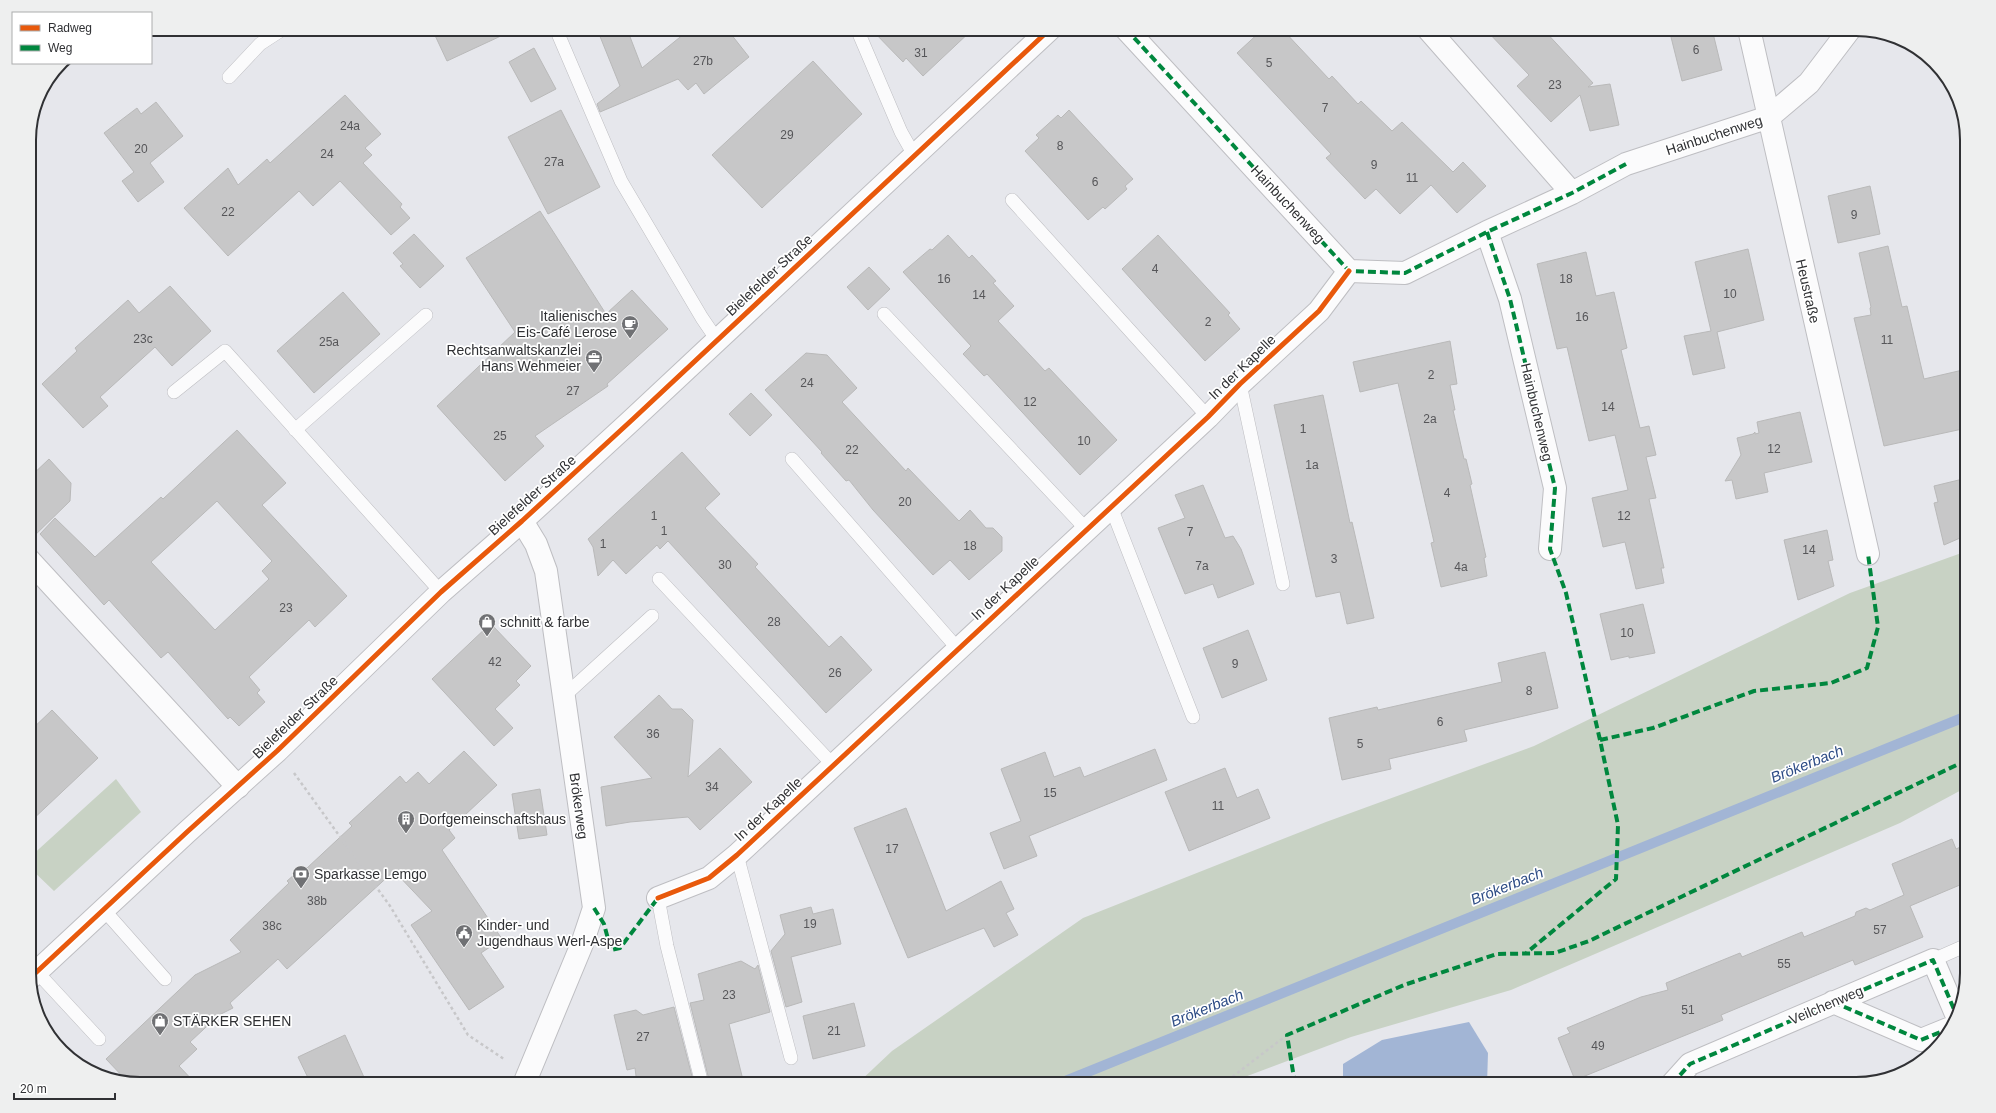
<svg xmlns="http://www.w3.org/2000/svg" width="1996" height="1113" font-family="Helvetica,sans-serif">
<rect width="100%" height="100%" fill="#e6e7ec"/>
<path fill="#c8d2c4" d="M 1967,551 L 1967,787 L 1900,823 L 1511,990 L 1351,1037 L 1226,1084 L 857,1084 L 892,1051 L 1083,918 L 1326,822 L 1534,746 L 1850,593 Z
M 116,779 L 141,812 L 54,891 L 29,867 L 29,858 Z"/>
<path fill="#a2b5d5" d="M 1469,1022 L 1488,1053 L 1487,1084 L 1343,1084 L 1343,1064 L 1382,1040 Z"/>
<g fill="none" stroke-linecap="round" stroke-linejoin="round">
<path stroke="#a2b5d5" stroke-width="10" d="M 1058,1084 L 1967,716"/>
</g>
<path fill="#c7c7c8" stroke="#b9b9b9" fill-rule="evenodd" d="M 432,29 L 516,29 L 447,61 Z
M 597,29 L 627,29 L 642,68 L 690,29 L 727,29 L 749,57 L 704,94 L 696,83 L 688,90 L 678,79 L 600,112 L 597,104 L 620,86 Z
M 871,29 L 973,29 L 923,76 L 906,58 L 903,62 Z
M 1263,29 L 1282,29 L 1329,79 L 1332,76 L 1358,104 L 1361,101 L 1392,131 L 1402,122 L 1453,172 L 1463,162 L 1486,186 L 1457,213 L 1431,185 L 1400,214 L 1376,189 L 1365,199 L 1326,158 L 1331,154 L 1237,53 Z
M 1485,29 L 1543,29 L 1593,83 L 1588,87 L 1610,84 L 1619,125 L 1590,131 L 1580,95 L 1551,122 L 1517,86 L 1529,75 Z
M 1669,29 L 1712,29 L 1722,70 L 1682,81 Z
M 534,48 L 556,89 L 531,102 L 509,62 Z
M 813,61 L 862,114 L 762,208 L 712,155 Z
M 345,95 L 381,134 L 365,148 L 372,155 L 363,163 L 402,204 L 400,207 L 410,218 L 391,235 L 340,181 L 313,206 L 299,191 L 228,256 L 184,208 L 228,168 L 238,185 L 267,159 L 270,163 Z
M 156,102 L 183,136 L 150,163 L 164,182 L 138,202 L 122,181 L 134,172 L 104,133 L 137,108 L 141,114 Z
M 561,110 L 600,187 L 548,214 L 508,137 Z
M 1069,110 L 1133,179 L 1125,186 L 1127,189 L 1105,209 L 1103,207 L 1088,220 L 1025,151 L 1039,138 L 1036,135 L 1058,115 L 1061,118 Z
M 1870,186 L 1880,234 L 1838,243 L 1828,196 Z
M 540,211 L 606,314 L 632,290 L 668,329 L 607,384 L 608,386 L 535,436 L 544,446 L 505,481 L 437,406 L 515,332 L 466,258 Z
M 414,234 L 444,266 L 420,288 L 400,266 L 403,264 L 393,253 Z
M 948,235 L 969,258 L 972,255 L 996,281 L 993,283 L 1014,306 L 998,321 L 1045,371 L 1049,368 L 1117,440 L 1080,475 L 987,374 L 984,376 L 963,354 L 971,346 L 903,272 L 930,249 L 932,250 Z
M 1158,235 L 1230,313 L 1228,315 L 1240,329 L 1205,361 L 1122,269 Z
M 1888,246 L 1902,307 L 1907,306 L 1924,379 L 1967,369 L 1967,428 L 1884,446 L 1854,318 L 1871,315 L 1870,308 L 1871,307 L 1859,253 Z
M 1748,249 L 1764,320 L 1717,332 L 1725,368 L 1693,375 L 1684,336 L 1711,331 L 1695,262 Z
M 1586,252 L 1596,296 L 1614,292 L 1627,348 L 1621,350 L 1640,428 L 1649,426 L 1656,455 L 1646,457 L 1656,498 L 1649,499 L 1664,568 L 1661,568 L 1664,583 L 1636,589 L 1625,542 L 1603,547 L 1592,498 L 1628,490 L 1615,435 L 1589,441 L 1567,347 L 1557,349 L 1537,264 Z
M 869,267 L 890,289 L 868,310 L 847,287 Z
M 170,286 L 211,331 L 172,366 L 155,347 L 100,397 L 108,406 L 83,428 L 42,384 L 77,351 L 75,348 L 128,300 L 139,313 Z
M 343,292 L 380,334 L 314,393 L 277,351 Z
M 1450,341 L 1457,384 L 1450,385 L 1455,410 L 1453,410 L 1464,459 L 1466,459 L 1472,484 L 1470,485 L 1486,557 L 1484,558 L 1487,576 L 1441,587 L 1431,543 L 1434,542 L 1398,383 L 1360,392 L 1353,362 Z
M 806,353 L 827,355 L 857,388 L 842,402 L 906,471 L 908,468 L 959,521 L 970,510 L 986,528 L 993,528 L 1002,537 L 1002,551 L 969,580 L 950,560 L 933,575 L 873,510 L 849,480 L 846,481 L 821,453 L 822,452 L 765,390 Z
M 751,393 L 772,415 L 750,436 L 729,414 Z
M 1323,395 L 1350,523 L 1352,522 L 1374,618 L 1347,624 L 1340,592 L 1316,597 L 1274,405 Z
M 1800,412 L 1812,462 L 1764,473 L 1768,492 L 1736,499 L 1732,480 L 1725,481 L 1741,455 L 1737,438 L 1753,434 L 1755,432 L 1755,434 L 1759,433 L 1757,422 Z
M 237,430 L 286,483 L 262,505 L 347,596 L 315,627 L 309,620 L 249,677 L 260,690 L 257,693 L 265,702 L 239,726 L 230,717 L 228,719 L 168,652 L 161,658 L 109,600 L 104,605 L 40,534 L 55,518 L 95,557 L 161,497 L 163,499 ZM 217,501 L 272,561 L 262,571 L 269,579 L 215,630 L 151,562 Z
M 682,452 L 720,494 L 705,508 L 758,564 L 755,567 L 829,647 L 841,636 L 872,670 L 826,713 L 668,541 L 660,549 L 657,545 L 626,574 L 613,560 L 598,576 L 593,547 L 588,539 Z
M 49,459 L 71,483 L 70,501 L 29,541 L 29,478 Z
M 1967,478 L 1967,535 L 1944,545 L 1934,503 L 1938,502 L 1934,486 Z
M 1203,485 L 1225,538 L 1233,536 L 1241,549 L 1254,584 L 1218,598 L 1213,584 L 1185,594 L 1158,528 L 1185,518 L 1175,495 Z
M 1827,530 L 1833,560 L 1828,561 L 1834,586 L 1798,600 L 1784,540 Z
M 1643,604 L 1655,653 L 1629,658 L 1629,656 L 1611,660 L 1600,614 Z
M 489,625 L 492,628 L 493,626 L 531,666 L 516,681 L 520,685 L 495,709 L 513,728 L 494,746 L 432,679 Z
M 1248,630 L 1267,680 L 1222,698 L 1203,648 Z
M 1545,652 L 1558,708 L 1464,730 L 1467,741 L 1389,759 L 1391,769 L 1342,780 L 1329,718 L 1377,707 L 1378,710 L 1502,682 L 1498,663 Z
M 659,695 L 672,709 L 682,709 L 693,720 L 688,777 L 720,748 L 752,782 L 700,830 L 688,817 L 630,822 L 606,826 L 601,787 L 652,778 L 614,737 Z
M 52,710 L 98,758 L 29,823 L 29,732 Z
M 1155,749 L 1167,780 L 1029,836 L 1037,856 L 1004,869 L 990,833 L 1021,821 L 1001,769 L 1045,752 L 1054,777 L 1080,767 L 1084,777 Z
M 464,751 L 497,785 L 449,830 L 455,838 L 442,850 L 502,939 L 481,953 L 504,987 L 469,1010 L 411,925 L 432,911 L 394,871 L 287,969 L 278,959 L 230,1003 L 233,1008 L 219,1015 L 190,1042 L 197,1049 L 179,1066 L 196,1084 L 140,1084 L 126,1080 L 106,1059 L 195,975 L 241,952 L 230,940 L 289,883 L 287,881 L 302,868 L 307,868 L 352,826 L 349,823 L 400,776 L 406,783 L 418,772 L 429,784 Z
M 1225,768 L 1237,798 L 1258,789 L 1270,818 L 1189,851 L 1165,792 Z
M 540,789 L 547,835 L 519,839 L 512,794 Z
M 906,808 L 946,911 L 1001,881 L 1014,909 L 1006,913 L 1018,935 L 994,947 L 984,928 L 908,958 L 854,828 Z
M 1952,839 L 1956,849 L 1967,844 L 1967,882 L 1910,906 L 1923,937 L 1855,965 L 1853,960 L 1721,1015 L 1723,1020 L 1575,1080 L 1558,1038 L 1570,1033 L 1567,1028 L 1641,997 L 1668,990 L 1666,983 L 1740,953 L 1742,957 L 1802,932 L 1804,937 L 1855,916 L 1856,912 L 1866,908 L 1870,910 L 1904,895 L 1892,864 Z
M 811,907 L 813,914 L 833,909 L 841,944 L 791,957 L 802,1002 L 786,1007 L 771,951 L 785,934 L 780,915 Z
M 741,961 L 755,969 L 758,965 L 770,1012 L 729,1024 L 744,1084 L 710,1084 L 690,1003 L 704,1000 L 698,974 Z
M 854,1003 L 865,1046 L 813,1059 L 803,1016 Z
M 674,1007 L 694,1084 L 637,1084 L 635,1068 L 627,1070 L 614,1015 L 636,1010 L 643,1015 Z
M 345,1035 L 367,1084 L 311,1084 L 298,1057 Z"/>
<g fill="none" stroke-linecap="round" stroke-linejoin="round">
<g stroke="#bebec2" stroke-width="14">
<path id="service" d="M 556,29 L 621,181 L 702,318 L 717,340
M 857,29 L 901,132 L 914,155
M 229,77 L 260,44 L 283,29
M 1012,200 L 1208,417
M 884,314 L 1087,530
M 1240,384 L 1283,584
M 174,392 L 225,351 L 441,592
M 295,430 L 426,315
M 792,459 L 958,649
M 1111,507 L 1193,717
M 659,579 L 833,765
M 563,697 L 652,616
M 737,855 L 791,1058
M 658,898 L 667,946 L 702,1084
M 104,910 L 165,979
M 1933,960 L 1967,945
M 37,972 L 99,1039"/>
</g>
<g stroke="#bebec2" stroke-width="24">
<path id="minor" d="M 1126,29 L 1349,271 L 1405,273 L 1487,232 L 1572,193 L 1626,164 L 1769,117 L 1809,83 L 1850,29
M 1428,29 L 1572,193
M 1749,29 L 1868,554
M 1487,232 L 1510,299 L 1555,488 L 1550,549
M 522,521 L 536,544 L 546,571 L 594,908 L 582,944 L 524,1084
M 29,560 L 238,787
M 658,898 L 709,878 L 737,855 L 1208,417 L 1240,384 L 1319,311 L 1349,271
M 1833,1002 L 1921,1040 L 1953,1027
M 1672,1084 L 1690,1064 L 1933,960 L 1956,1014"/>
</g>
<g stroke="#bebec2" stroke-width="24">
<path id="secondary" d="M 29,979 L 187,832 L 277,751 L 441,592 L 522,521 L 633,419 L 1050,29"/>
</g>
<path stroke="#c7c7c9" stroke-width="2.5" stroke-dasharray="3 3" stroke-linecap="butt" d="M 294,773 L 390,906 L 468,1035 L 504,1059
M 1223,1084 L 1287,1035"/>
<use href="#service" stroke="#fbfbfc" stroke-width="13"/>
<use href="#minor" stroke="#fbfbfc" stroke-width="22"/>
<use href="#secondary" stroke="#fbfbfc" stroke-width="22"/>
<path stroke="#00873e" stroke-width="4" stroke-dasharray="8 4" stroke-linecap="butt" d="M 1126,29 L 1349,271 L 1405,273 L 1487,232 L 1572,193 L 1626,164
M 1487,232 L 1510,299 L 1555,488 L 1550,549 L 1566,593 L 1600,740 L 1618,825 L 1616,879 L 1525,954
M 1600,740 L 1653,728 L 1754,691 L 1831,683 L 1867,668 L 1878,627 L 1868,554
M 594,908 L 604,924 L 611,950 L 620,948 L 658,898 L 661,896
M 1833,1002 L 1921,1040 L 1953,1027
M 1295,1084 L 1287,1035 L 1404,985 L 1497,954 L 1555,953 L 1589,941 L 1967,760
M 1672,1084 L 1690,1064 L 1933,960 L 1956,1014"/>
<g stroke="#fff" stroke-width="8">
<path id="cycleway" d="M 658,898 L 709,878 L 737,855 L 1208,417 L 1240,384 L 1319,311 L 1349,271
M 29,979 L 187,832 L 277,751 L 441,592 L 522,521 L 633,419 L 1050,29"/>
</g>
<use href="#cycleway" stroke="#e8590c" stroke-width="5"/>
</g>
<defs>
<g id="cafe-pin" transform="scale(0.9)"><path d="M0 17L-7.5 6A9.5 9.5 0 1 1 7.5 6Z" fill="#707174" stroke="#fff"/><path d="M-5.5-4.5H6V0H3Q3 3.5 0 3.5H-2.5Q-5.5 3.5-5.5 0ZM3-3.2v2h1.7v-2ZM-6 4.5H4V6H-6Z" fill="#fff"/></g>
<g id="office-pin" transform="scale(0.9)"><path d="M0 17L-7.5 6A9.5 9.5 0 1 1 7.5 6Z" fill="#707174" stroke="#fff"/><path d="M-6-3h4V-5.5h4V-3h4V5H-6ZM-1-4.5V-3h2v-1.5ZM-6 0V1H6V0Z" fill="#fff"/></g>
<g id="shop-pin" transform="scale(0.9)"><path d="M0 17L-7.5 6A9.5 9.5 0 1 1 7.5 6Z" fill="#707174" stroke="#fff"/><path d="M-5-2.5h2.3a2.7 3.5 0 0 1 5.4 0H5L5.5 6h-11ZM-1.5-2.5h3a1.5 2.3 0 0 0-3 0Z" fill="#fff"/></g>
<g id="building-pin" transform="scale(0.9)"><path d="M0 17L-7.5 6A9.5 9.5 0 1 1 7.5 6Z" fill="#707174" stroke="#fff"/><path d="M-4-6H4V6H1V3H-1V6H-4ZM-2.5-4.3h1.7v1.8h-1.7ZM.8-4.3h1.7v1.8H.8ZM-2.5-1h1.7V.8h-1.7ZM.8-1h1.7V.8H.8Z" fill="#fff"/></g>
<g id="bank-pin" transform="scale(0.9)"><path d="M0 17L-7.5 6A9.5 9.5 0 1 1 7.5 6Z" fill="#707174" stroke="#fff"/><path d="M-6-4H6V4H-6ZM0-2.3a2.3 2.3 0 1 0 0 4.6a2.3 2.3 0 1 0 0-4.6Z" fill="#fff"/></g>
<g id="civic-pin" transform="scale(0.9)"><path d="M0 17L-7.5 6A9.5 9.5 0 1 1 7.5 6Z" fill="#707174" stroke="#fff"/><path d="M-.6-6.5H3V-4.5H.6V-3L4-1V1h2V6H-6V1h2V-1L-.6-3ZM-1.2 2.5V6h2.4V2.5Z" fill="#fff"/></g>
</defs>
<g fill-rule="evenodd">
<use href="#cafe-pin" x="630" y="324"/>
<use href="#office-pin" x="594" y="358"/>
<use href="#shop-pin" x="487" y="622"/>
<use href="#building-pin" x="406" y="819"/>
<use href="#bank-pin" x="301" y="874"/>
<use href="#civic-pin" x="464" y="933"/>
<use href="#shop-pin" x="160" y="1021"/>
</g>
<g text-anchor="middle" stroke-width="3.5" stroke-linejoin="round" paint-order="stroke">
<g font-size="12" fill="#565659">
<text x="1696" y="54">6</text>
<text x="921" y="57">31</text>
<text x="703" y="65">27b</text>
<text x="1269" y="67">5</text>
<text x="1555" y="89">23</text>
<text x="1325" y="112">7</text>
<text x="350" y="130">24a</text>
<text x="787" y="139">29</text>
<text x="1060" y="150">8</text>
<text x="141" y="153">20</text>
<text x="327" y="158">24</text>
<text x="554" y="166">27a</text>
<text x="1374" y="169">9</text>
<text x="1412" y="182">11</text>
<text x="1095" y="186">6</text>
<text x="228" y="216">22</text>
<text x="1854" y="219">9</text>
<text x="1155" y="273">4</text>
<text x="944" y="283">16</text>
<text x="1566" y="283">18</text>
<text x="1730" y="298">10</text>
<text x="979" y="299">14</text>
<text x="1582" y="321">16</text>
<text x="1208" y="326">2</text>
<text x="143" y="343">23c</text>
<text x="1887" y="344">11</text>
<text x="329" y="346">25a</text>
<text x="1431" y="379">2</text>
<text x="807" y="387">24</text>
<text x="573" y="395">27</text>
<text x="1030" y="406">12</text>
<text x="1608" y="411">14</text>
<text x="1430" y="423">2a</text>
<text x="1303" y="433">1</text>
<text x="500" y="440">25</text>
<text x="1084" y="445">10</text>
<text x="1774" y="453">12</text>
<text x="852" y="454">22</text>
<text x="1312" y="469">1a</text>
<text x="1447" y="497">4</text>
<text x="905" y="506">20</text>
<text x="654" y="520">1</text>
<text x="1624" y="520">12</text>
<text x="664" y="535">1</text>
<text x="1190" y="536">7</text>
<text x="603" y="548">1</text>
<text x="970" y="550">18</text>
<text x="1809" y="554">14</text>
<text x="1334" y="563">3</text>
<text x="725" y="569">30</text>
<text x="1202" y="570">7a</text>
<text x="1461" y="571">4a</text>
<text x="286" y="612">23</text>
<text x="774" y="626">28</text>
<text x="1627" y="637">10</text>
<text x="495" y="666">42</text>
<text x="1235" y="668">9</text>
<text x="835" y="677">26</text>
<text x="1529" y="695">8</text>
<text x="1440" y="726">6</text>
<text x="653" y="738">36</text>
<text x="1360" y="748">5</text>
<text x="712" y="791">34</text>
<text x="1050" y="797">15</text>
<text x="1218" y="810">11</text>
<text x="892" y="853">17</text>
<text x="317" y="905">38b</text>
<text x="810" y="928">19</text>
<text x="272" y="930">38c</text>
<text x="1880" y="934">57</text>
<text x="1784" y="968">55</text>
<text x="729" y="999">23</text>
<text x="1688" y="1014">51</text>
<text x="834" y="1035">21</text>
<text x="643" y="1041">27</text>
<text x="1598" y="1050">49</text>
</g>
<g font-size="14" fill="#303134" stroke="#fff">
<text transform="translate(1714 135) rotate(-18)" y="5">Hainbuchenweg</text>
<text transform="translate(1288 204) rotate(47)" y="5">Hainbuchenweg</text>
<text transform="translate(769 275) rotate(-43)" y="5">Bielefelder Straße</text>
<text transform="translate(1808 291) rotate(77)" y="5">Heustraße</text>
<text transform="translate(1242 367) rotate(-44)" y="5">In der Kapelle</text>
<text transform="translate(1537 412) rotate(77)" y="5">Hainbuchenweg</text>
<text transform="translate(532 495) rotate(-42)" y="5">Bielefelder Straße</text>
<text transform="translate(1005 588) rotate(-43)" y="5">In der Kapelle</text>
<text transform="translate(295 717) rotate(-44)" y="5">Bielefelder Straße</text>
<text transform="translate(579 806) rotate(82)" y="5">Brökerweg</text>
<text transform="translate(768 809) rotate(-43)" y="5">In der Kapelle</text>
<text transform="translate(1826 1005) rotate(-23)" y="5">Veilchenweg</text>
</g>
<g font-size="14" fill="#303134" stroke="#fff" text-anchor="start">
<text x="617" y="321" text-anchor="end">Italienisches<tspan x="617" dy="16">Eis-Café Lerose</tspan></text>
<text x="581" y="355" text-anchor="end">Rechtsanwaltskanzlei<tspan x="581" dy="16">Hans Wehmeier</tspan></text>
<text x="500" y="627">schnitt &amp; farbe</text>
<text x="419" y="824">Dorfgemeinschaftshaus</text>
<text x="314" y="879">Sparkasse Lemgo</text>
<text x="477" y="930">Kinder- und<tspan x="477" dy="16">Jugendhaus Werl-Aspe</tspan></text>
<text x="173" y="1026">STÄRKER SEHEN</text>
</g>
<g font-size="15" font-style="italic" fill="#2d4c85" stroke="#fff">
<text transform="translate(1807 764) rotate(-22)" y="5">Brökerbach</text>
<text transform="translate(1507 886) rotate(-22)" y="5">Brökerbach</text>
<text transform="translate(1207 1008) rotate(-22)" y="5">Brökerbach</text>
</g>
</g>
<path d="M0 0H1996V1113H0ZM140 36H1856A104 104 0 0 1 1960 140V973A104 104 0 0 1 1856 1077H140A104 104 0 0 1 36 973V140A104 104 0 0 1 140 36Z" fill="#eeefef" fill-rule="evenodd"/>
<path fill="none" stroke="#303134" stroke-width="2" d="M140 36H1856A104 104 0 0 1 1960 140V973A104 104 0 0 1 1856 1077H140A104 104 0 0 1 36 973V140A104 104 0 0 1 140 36Z"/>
<rect x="12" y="12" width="140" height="52" fill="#ffffff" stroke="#acadae"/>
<rect x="20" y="25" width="20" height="6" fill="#e8590c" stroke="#acadae"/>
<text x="48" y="32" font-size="12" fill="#303134">Radweg</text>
<rect x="20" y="45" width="20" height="6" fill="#00873e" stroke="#acadae"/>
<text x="48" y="52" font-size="12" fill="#303134">Weg</text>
<path d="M14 1093v6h101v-6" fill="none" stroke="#303134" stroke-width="2"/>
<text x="20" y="1093" font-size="12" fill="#303134" stroke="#ffffff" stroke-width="3" paint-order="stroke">20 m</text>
</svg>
